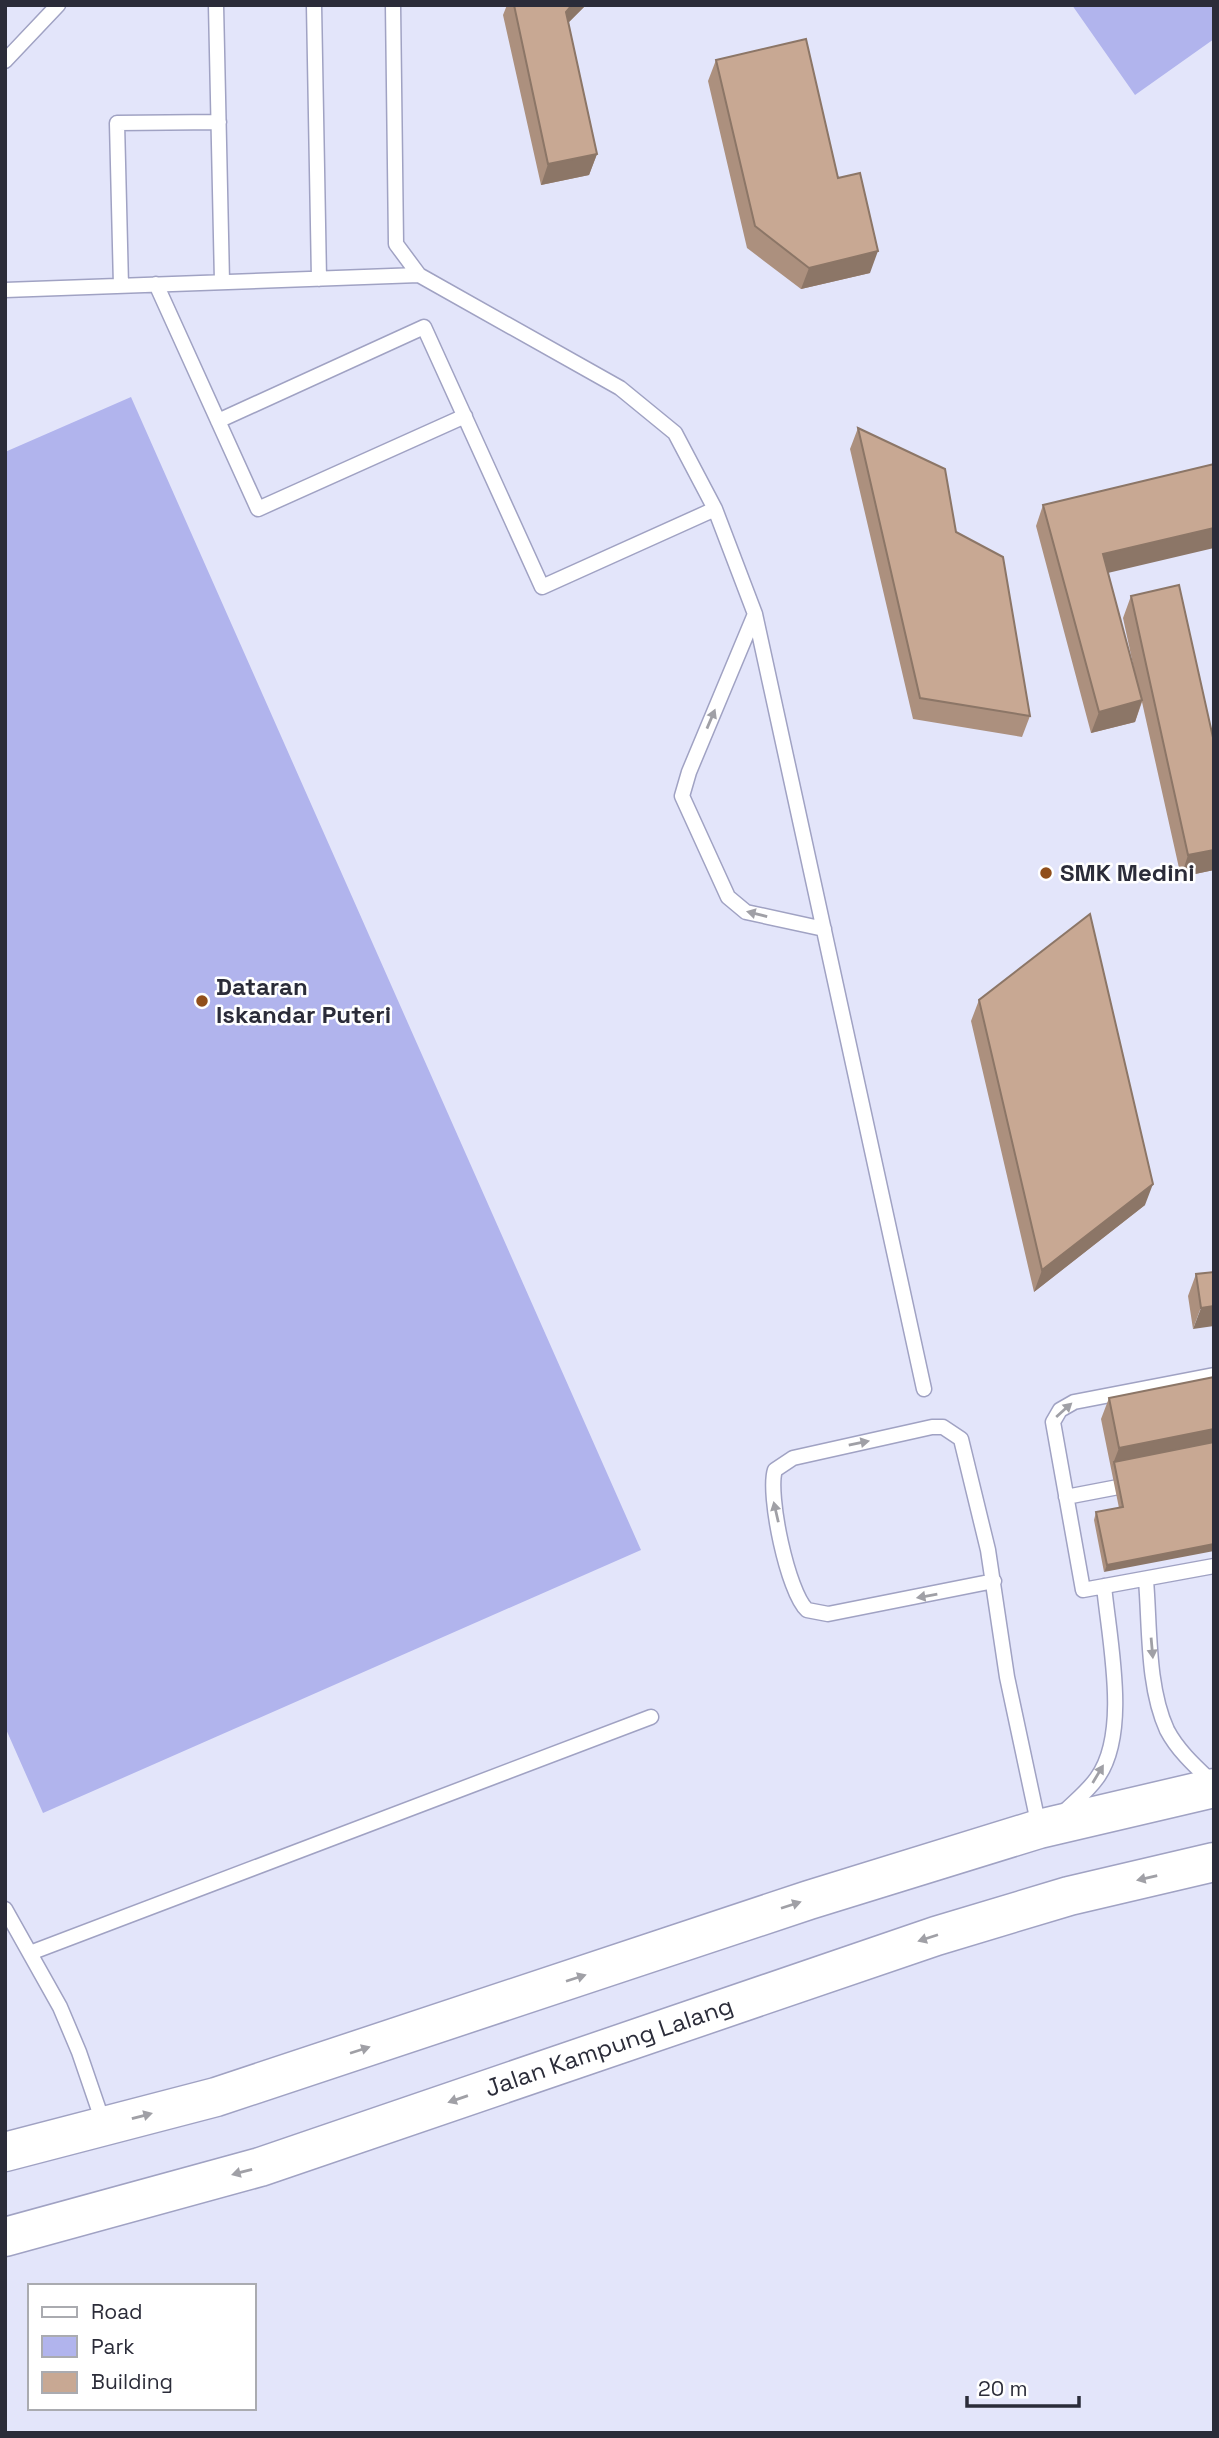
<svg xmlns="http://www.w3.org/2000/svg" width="1219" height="2438" font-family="'Space Grotesk',sans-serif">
<rect width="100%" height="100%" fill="#e3e5fa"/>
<path fill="#b1b4ed" d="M 1072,5 L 1214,5 L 1214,39 L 1135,95 Z
M 131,397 L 641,1550 L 43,1813 L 5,1727 L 5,452 Z"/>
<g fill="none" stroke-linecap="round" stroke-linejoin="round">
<g stroke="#a0a2c3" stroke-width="17">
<path id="service" d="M 216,5 L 222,282
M 314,5 L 319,279
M 393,5 L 396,244 L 419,275 L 620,388 L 675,433 L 715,509 L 755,614 L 924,1389
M 5,61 L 58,5
M 156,284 L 258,509 L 465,416
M 121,286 L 117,123 L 219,122
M 5,290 L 419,275
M 218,421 L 424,327 L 542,587 L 715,509
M 755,614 L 689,772 L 682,796 L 728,897 L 746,912 L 824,929
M 1214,1375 L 1074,1402 L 1060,1410 L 1053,1422 L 1083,1590 L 1214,1566
M 1066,1497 L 1134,1484
M 1146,1580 C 1150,1628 1147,1686 1167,1730 C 1178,1751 1196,1767 1213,1783
M 994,1581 L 828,1614 L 807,1610 C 788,1593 767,1494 775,1470 L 793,1458 L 932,1427 L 943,1427 L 961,1439 L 988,1550 L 1007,1677 L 1039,1827
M 1063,1813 C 1074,1802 1088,1791 1097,1778 C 1130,1733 1109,1639 1104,1586
M 5,1909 L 60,2007 L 79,2052 L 104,2125
M 30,1953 L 651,1717"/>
</g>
<g stroke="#a0a2c3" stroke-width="41">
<path id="secondary" d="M 5,2152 L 216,2097 L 809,1900 L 1039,1829 L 1214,1788
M 5,2237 L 260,2167 L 936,1936 L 1069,1896 L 1214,1862"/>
</g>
<use href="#service" stroke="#fff" stroke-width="14"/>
<use href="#secondary" stroke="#fff" stroke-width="38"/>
</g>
<path fill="#ac907e" d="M 507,5 L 586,5 L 568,23 L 597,154 L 589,175 L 541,185 L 503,15 Z
M 716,60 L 838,178 L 870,273 L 801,289 L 747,248 L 708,81 Z
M 858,428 L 956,532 L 1030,716 L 1022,737 L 913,719 L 850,449 Z
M 1043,505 L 1108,573 L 1136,678 L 1123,618 L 1131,596 L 1214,870 L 1181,877 L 1142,702 L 1135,722 L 1091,733 L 1036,526 Z
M 979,1000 L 1145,1205 L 1034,1292 L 971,1021 Z
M 1214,1272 L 1193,1329 L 1188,1296 L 1196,1274 Z
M 1214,1377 L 1104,1572 L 1094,1520 L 1096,1512 L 1119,1508 L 1101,1419 L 1109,1398 Z"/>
<path fill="#8c7667" d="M 572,5 L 586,5 L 558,33 L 566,12 Z
M 597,154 L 589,175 L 541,185 L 548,164 Z
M 878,251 L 870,273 L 801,289 L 809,268 Z
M 1214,528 L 1214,548 L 1095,576 L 1103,554 Z
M 1142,700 L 1135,722 L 1091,733 L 1099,712 Z
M 1214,850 L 1214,870 L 1181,877 L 1188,855 Z
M 1153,1184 L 1145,1205 L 1034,1292 L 1042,1270 Z
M 1214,1306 L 1214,1326 L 1193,1329 L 1201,1308 Z
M 1214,1429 L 1214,1449 L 1114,1462 L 1111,1469 L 1119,1448 Z
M 1214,1544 L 1214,1551 L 1104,1572 L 1107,1565 Z"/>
<path fill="#c8a893" stroke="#8c7667" stroke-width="2" d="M 514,5 L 572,5 L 566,12 L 597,154 L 548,164 Z
M 806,39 L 838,178 L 860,173 L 878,251 L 809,268 L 755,226 L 716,60 Z
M 858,428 L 945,469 L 956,532 L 1003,557 L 1030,716 L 920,698 Z
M 1214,464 L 1214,528 L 1103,554 L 1142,700 L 1099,712 L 1043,505 Z
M 1179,585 L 1214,742 L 1214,850 L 1188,855 L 1131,596 Z
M 1090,914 L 1153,1184 L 1042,1270 L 979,1000 Z
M 1214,1272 L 1214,1306 L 1201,1308 L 1196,1274 Z
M 1214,1377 L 1214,1429 L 1119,1448 L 1109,1398 Z
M 1214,1442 L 1214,1544 L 1107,1565 L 1096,1512 L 1123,1507 L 1114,1462 Z"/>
<defs><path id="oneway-solid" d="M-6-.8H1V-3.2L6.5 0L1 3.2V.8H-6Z" transform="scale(1.75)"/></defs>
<g fill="#a0a0a6">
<use href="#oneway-solid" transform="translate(711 719) rotate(-67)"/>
<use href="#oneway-solid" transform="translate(757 914) rotate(-166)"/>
<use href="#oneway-solid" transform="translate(1064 1410) rotate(-42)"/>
<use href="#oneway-solid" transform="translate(859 1443) rotate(-12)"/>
<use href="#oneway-solid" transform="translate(776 1512) rotate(-103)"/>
<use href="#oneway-solid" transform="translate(927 1596) rotate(170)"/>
<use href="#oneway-solid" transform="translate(1152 1648) rotate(85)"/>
<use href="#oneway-solid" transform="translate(1098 1774) rotate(-59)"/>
<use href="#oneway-solid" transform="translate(1147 1878) rotate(167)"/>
<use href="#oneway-solid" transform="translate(791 1905) rotate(-18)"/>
<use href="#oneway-solid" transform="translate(928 1938) rotate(162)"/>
<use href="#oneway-solid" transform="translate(576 1978) rotate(-18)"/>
<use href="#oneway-solid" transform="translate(360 2050) rotate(-18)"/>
<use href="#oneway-solid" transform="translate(458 2099) rotate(161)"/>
<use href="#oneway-solid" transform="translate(142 2116) rotate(-15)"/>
<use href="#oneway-solid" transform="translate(242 2172) rotate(165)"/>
</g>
<g fill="#904e1a" stroke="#fff" stroke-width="2.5">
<circle cx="1046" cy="873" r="7"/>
<circle cx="202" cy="1001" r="7"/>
</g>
<g text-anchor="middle" stroke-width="5" stroke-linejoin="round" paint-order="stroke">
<g font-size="24" font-weight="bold" fill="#2b2c39" stroke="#fff" text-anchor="start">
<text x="1060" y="881">SMK Medini</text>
<text x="216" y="995">Dataran<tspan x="216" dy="28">Iskandar Puteri</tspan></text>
</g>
<g font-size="24" fill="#2b2c39" stroke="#fff">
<text transform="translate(609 2047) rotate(-19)" y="8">Jalan Kampung Lalang</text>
</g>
</g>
<rect width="1219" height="2438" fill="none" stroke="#2b2c39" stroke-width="14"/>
<rect x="28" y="2284" width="228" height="126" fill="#ffffff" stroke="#aaabb0" stroke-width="2"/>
<rect x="42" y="2307" width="35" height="10" fill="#ffffff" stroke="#aaabb0" stroke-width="2"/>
<text x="91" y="2319" font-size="21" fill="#2b2c39">Road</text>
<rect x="42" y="2336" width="35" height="21" fill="#b1b4ed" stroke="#aaabb0" stroke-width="2"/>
<text x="91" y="2354" font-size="21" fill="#2b2c39">Park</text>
<rect x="42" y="2372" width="35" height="21" fill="#c8a893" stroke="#aaabb0" stroke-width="2"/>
<text x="91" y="2389" font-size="21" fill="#2b2c39">Building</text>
<path d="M967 2396v10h112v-10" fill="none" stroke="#2b2c39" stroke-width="3.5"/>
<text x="978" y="2396" font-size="21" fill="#2b2c39" stroke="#ffffff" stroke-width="5" paint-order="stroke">20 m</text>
</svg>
